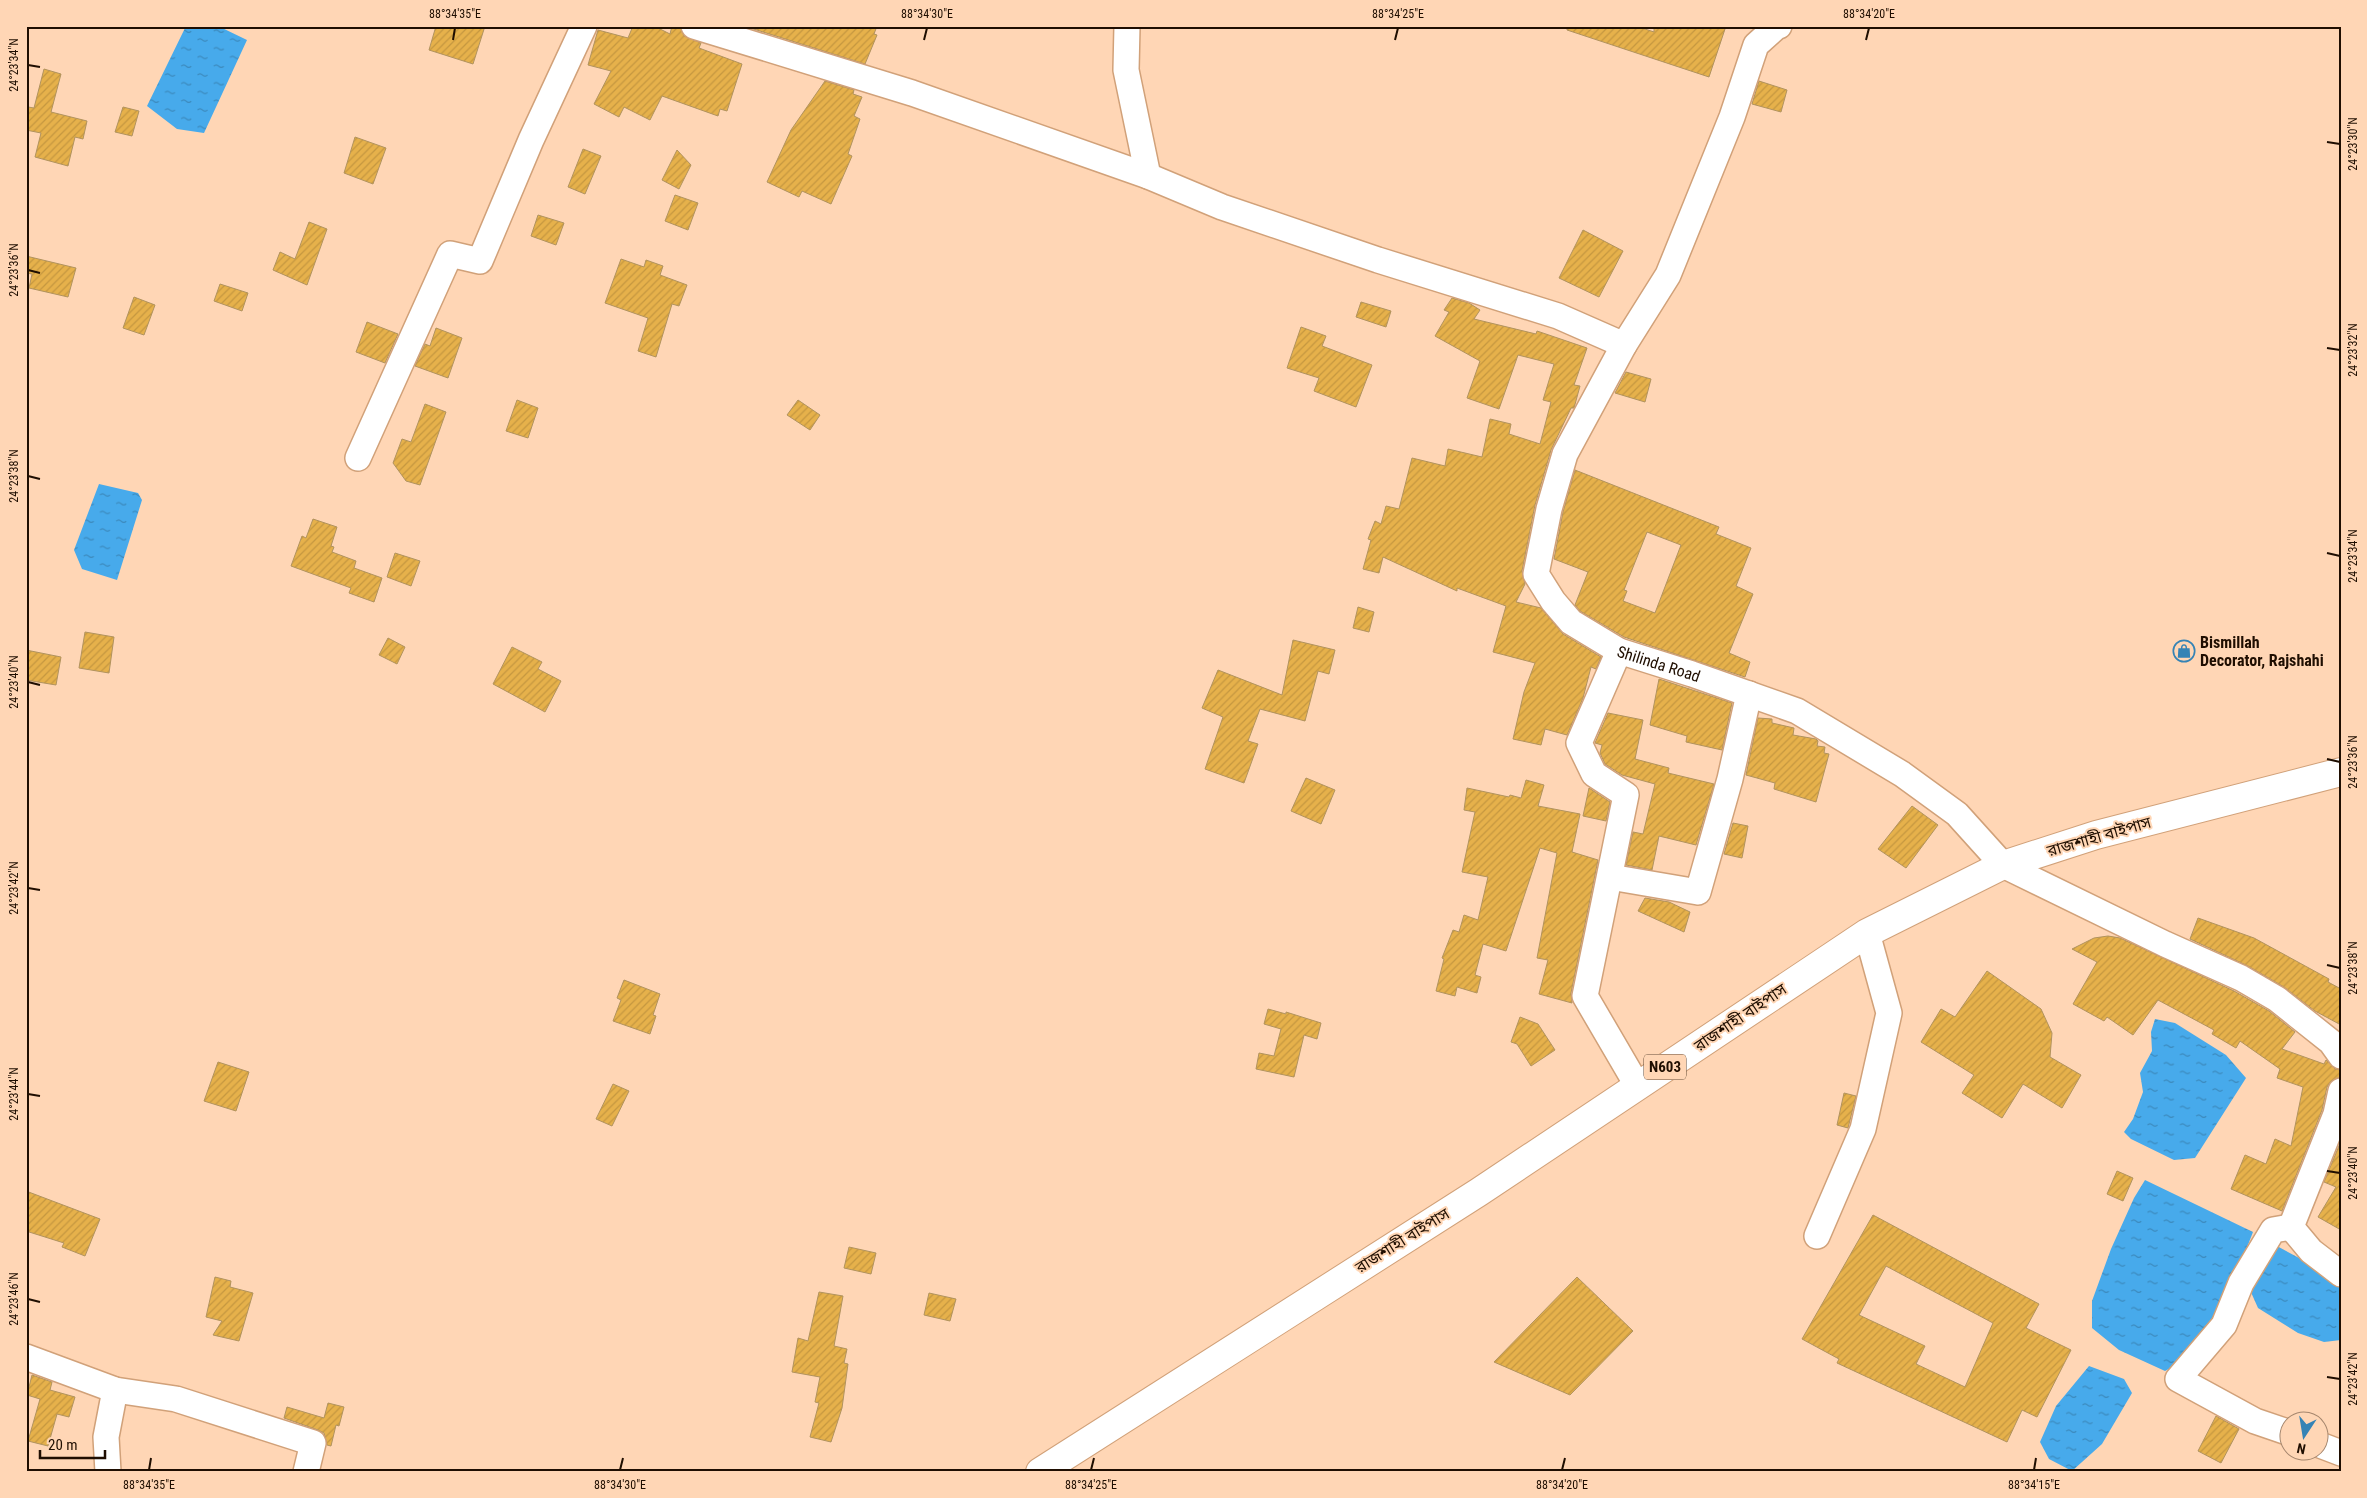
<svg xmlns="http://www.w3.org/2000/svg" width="2367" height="1498" font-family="'Roboto Condensed','Noto Sans Bengali',sans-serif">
<defs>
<pattern id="water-ripples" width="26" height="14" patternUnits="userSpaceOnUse" patternTransform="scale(1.25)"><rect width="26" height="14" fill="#47aaeb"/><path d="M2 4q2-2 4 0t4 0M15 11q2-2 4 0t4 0" fill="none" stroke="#3b89bc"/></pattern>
<pattern id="building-hatch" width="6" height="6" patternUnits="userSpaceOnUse" patternTransform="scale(1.25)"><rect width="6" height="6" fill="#e6b14b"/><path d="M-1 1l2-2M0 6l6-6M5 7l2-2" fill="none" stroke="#c59740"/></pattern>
</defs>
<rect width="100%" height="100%" fill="#ffd6b5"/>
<path fill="url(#water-ripples)" d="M 186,26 L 218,26 L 247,40 L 204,133 L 177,129 L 147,106 Z
M 99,484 L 138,493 L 142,500 L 117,580 L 82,569 L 74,550 Z
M 2155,1019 L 2175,1023 L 2226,1055 L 2246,1078 L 2195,1158 L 2174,1160 L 2131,1139 L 2124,1132 L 2133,1119 L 2143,1092 L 2140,1073 L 2152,1051 L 2151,1032 Z
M 2145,1180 L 2253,1232 L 2235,1278 L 2213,1324 L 2189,1358 L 2165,1371 L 2119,1350 L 2092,1328 L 2092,1301 L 2111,1249 L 2134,1198 Z
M 2275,1245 L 2314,1266 L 2341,1288 L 2341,1340 L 2324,1342 L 2298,1333 L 2258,1308 L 2250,1290 Z
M 2089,1366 L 2124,1379 L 2132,1393 L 2102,1444 L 2072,1471 L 2049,1459 L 2040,1442 L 2056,1406 Z"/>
<path fill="url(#building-hatch)" stroke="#b1935e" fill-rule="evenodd" d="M 436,26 L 485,26 L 473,64 L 429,50 Z
M 633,26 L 654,26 L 670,34 L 672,26 L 680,26 L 684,36 L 701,43 L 699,48 L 742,64 L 727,111 L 720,109 L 718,116 L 662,96 L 650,120 L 624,107 L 619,117 L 594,104 L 611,71 L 588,65 L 598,30 L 628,38 Z
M 744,26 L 877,26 L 874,34 L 877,35 L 865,64 Z
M 1567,26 L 1636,26 L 1654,32 L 1654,26 L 1726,26 L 1709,77 L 1567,30 Z
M 44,69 L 61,74 L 51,112 L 87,121 L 83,139 L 75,137 L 68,166 L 35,157 L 41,133 L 26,130 L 28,107 L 34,108 Z
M 825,81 L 854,90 L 853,94 L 862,97 L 854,116 L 860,119 L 848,154 L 852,156 L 831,204 L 802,191 L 799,197 L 767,182 L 791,130 Z
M 1759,81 L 1787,90 L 1781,112 L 1752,104 Z
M 123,107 L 139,111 L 132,136 L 115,132 Z
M 355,137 L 386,148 L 373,184 L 344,173 Z
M 583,149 L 601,156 L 585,194 L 568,187 Z
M 677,150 L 691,165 L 679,189 L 662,180 Z
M 675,195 L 698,203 L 688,230 L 665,221 Z
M 538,215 L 564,223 L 556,245 L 531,236 Z
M 309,222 L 327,229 L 307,285 L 273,270 L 280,252 L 295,259 Z
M 1583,230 L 1623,251 L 1599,297 L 1559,278 Z
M 26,256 L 76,268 L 68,297 L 29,288 L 32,274 L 26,273 Z
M 621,259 L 644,267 L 646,260 L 663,266 L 660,275 L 687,285 L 679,306 L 672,304 L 656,357 L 638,351 L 648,318 L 605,303 Z
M 220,284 L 248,293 L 242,311 L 214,301 Z
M 134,297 L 155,305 L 144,335 L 123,328 Z
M 1452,298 L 1469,303 L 1480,310 L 1474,319 L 1536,334 L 1537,331 L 1587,348 L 1574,385 L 1580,386 L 1574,408 L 1571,408 L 1551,450 L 1535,505 L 1522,571 L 1525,584 L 1516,602 L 1541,608 L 1563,634 L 1601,657 L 1596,669 L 1591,667 L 1583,698 L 1567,735 L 1545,729 L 1541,745 L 1513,739 L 1524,692 L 1535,663 L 1493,652 L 1506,606 L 1457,588 L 1457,591 L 1383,557 L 1379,573 L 1363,569 L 1371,540 L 1368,539 L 1375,521 L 1381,524 L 1386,506 L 1399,509 L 1412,458 L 1445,466 L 1448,449 L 1482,457 L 1490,419 L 1511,424 L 1509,434 L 1540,444 L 1551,402 L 1543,400 L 1554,364 L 1518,355 L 1499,409 L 1467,398 L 1480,361 L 1435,336 L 1449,312 L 1444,310 Z
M 1361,302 L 1391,311 L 1386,327 L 1356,317 Z
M 367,322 L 398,334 L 385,363 L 356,352 Z
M 1301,327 L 1326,336 L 1322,346 L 1372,365 L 1356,407 L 1314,391 L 1319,378 L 1287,368 Z
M 436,328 L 462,338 L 448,378 L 415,366 L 425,344 L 430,346 Z
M 1626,372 L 1651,379 L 1645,402 L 1615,393 Z
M 517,400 L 538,408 L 528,438 L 506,431 Z
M 798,400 L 820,415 L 810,430 L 787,415 Z
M 425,404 L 446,412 L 420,485 L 406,481 L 393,463 L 402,439 L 411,442 Z
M 1575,470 L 1719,527 L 1716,534 L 1751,548 L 1736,586 L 1753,594 L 1729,653 L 1750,662 L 1745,677 L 1624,637 L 1580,611 L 1575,605 L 1588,572 L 1554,559 L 1563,512 ZM 1647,532 L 1681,545 L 1655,613 L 1623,601 L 1627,591 L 1624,590 Z
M 313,519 L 337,527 L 331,546 L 334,547 L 332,552 L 356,561 L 354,568 L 382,578 L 374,602 L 349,593 L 351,588 L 291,566 L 302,536 L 306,538 Z
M 395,553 L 420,561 L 411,586 L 387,577 Z
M 1358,607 L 1374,612 L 1369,632 L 1353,628 Z
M 85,632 L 114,637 L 109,673 L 79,668 Z
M 388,638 L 405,647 L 397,664 L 379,655 Z
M 1293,640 L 1335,650 L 1329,674 L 1318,671 L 1305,721 L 1260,709 L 1248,741 L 1258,744 L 1244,783 L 1205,769 L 1223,717 L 1202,708 L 1218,670 L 1282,695 Z
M 512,647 L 542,662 L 538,669 L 561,681 L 545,712 L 493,684 Z
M 26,650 L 61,657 L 56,685 L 26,680 Z
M 1659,679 L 1732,703 L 1722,750 L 1686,742 L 1687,736 L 1650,725 Z
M 1608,713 L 1643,720 L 1635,759 L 1669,768 L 1668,773 L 1714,784 L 1696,845 L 1659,836 L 1652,870 L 1626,865 L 1633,832 L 1643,834 L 1655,784 L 1622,775 L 1605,764 L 1600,753 L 1602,745 L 1595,743 Z
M 1758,718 L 1772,719 L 1772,723 L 1794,728 L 1793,735 L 1816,739 L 1818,741 L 1817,746 L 1825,747 L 1824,753 L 1829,754 L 1816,802 L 1774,789 L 1775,783 L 1746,775 Z
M 1306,778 L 1335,790 L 1321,824 L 1291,811 Z
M 1526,780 L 1544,785 L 1538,806 L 1580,814 L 1572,852 L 1598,860 L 1571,993 L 1572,1003 L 1539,994 L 1548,960 L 1537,958 L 1557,853 L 1540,848 L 1506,951 L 1483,944 L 1475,975 L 1481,977 L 1477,993 L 1457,987 L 1455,996 L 1436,991 L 1444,959 L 1442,958 L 1453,930 L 1459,932 L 1464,915 L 1478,920 L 1488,877 L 1462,872 L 1475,812 L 1464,810 L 1467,788 L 1509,797 L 1510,795 L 1521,798 Z
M 1589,788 L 1610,802 L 1606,821 L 1583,816 Z
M 1912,806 L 1938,825 L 1906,868 L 1878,849 Z
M 1733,823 L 1748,826 L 1742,858 L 1724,854 Z
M 1645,898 L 1669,902 L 1690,912 L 1684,932 L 1638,911 Z
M 2198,918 L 2254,938 L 2329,979 L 2328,982 L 2341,989 L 2341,1025 L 2315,1011 L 2284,987 L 2248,966 L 2190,939 Z
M 2108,936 L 2120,938 L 2234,991 L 2269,1011 L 2295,1032 L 2282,1049 L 2324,1064 L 2326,1060 L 2335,1069 L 2341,1070 L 2341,1077 L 2331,1081 L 2327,1087 L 2322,1110 L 2282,1211 L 2231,1189 L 2245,1155 L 2266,1164 L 2275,1139 L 2291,1146 L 2303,1087 L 2277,1078 L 2280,1069 L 2240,1041 L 2236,1048 L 2212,1034 L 2214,1030 L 2158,1000 L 2133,1035 L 2107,1017 L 2104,1021 L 2073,1004 L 2097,962 L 2072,949 L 2094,938 Z
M 1987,971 L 2041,1009 L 2052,1033 L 2050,1057 L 2081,1075 L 2062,1108 L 2023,1084 L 2002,1118 L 1962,1093 L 1974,1075 L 1921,1042 L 1941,1009 L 1955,1017 Z
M 624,980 L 660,994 L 653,1015 L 656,1016 L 650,1034 L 613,1021 L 621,1000 L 617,998 Z
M 1268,1009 L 1286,1014 L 1286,1012 L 1321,1023 L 1317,1039 L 1304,1035 L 1294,1077 L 1256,1069 L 1259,1053 L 1274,1056 L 1281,1029 L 1264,1024 Z
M 1520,1017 L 1538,1024 L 1555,1050 L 1531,1066 L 1517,1044 L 1511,1042 Z
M 218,1062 L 249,1072 L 236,1111 L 204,1101 Z
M 613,1084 L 629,1091 L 612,1126 L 596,1119 Z
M 1844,1093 L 1856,1096 L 1848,1128 L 1837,1125 Z
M 2341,1141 L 2341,1230 L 2318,1217 L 2336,1187 L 2324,1182 Z
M 2117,1171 L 2133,1178 L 2123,1201 L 2107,1194 Z
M 26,1191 L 100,1219 L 85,1256 L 62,1247 L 64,1243 L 26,1231 Z
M 1873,1215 L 2039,1304 L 2026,1328 L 2071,1350 L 2037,1417 L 2022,1410 L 2007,1442 L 1837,1363 L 1839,1359 L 1802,1339 ZM 1886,1266 L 1993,1323 L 1965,1387 L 1916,1364 L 1925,1346 L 1859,1315 Z
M 849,1247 L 876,1253 L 871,1274 L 844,1268 Z
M 215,1277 L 231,1281 L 230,1287 L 253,1293 L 239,1341 L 213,1335 L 222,1321 L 206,1317 Z
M 1577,1277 L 1633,1331 L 1570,1395 L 1494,1362 Z
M 819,1292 L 843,1296 L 834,1346 L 847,1349 L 844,1363 L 848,1364 L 842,1408 L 831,1442 L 810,1437 L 819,1403 L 815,1402 L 820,1377 L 792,1372 L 798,1338 L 808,1341 Z
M 929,1293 L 956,1299 L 950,1321 L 924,1315 Z
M 32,1375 L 52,1382 L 50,1390 L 75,1397 L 69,1417 L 57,1414 L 48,1446 L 28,1441 L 40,1399 L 27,1395 Z
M 328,1403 L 344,1407 L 339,1426 L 336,1425 L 331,1446 L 327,1445 L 324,1433 L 318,1430 L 284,1418 L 287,1407 L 324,1418 Z
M 2216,1416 L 2239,1429 L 2221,1463 L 2198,1451 Z"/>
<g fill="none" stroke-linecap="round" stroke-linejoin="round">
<g stroke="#d1a179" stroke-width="28">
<g id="street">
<path d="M 694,26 L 912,93 L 1148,176 L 1222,207 L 1378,260 L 1558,316 L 1624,345"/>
<path d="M 1127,26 L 1126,70 L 1148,176"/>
<path id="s1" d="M 1779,26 L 1776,27 L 1756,45 L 1732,117 L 1668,275 L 1624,345 L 1565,454 L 1549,509 L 1536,574 L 1553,601 L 1571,622 L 1619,651 L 1692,674 L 1797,711 L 1902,774 L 1957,814 L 2003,865 L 2165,944 L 2241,978 L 2277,999 L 2331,1042 L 2341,1056"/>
<path d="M 358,458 L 450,254 L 480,261 L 531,140 L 584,26"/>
<path d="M 1619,651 L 1579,743 L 1594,774 L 1626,795 L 1585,996 L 1637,1085"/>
<path d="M 1610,877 L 1698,892 L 1730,779 L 1749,694"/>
<path d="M 2341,1091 L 2336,1114 L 2291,1227 L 2311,1251 L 2341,1274"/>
<path d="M 1817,1236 L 1863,1129 L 1889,1013 L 1867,933"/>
<path d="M 26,1357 L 115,1390 L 176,1399 L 313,1443 L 306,1472"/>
<path d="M 2290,1433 L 2255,1421 L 2178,1379 L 2224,1325 L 2241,1283 L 2273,1230 L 2291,1227"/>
<path d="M 2320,1445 L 2341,1453"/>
<path d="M 108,1472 L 106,1437 L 115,1390"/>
</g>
</g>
<g stroke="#d1a179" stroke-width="30">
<path id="highway" d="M 1040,1472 L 1479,1192 L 1867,933 L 2003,865 L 2096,835 L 2341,772"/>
</g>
<use href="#street" stroke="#fff" stroke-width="25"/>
<use href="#highway" stroke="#fff" stroke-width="28"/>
</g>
<path fill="none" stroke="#1f0e01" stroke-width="2" d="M 453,40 L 455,28M 924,40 L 927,28M 1395,40 L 1398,28M 1866,40 L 1869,28M 28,65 L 40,67M 2327,142 L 2340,144M 28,270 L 40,273M 2327,348 L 2340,350M 28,476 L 40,479M 2327,553 L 2340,556M 28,682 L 40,685M 2327,759 L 2340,762M 28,888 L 40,890M 2327,965 L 2340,968M 28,1094 L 40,1096M 2327,1171 L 2340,1173M 28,1299 L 40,1302M 2327,1377 L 2340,1379M 149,1470 L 151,1458M 620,1470 L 623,1458M 1091,1470 L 1094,1458M 1562,1470 L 1565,1458M 2034,1470 L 2036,1458"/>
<defs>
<g id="shop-ring" transform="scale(1.125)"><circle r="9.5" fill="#ffd6b5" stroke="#3583b5" stroke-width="1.5"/><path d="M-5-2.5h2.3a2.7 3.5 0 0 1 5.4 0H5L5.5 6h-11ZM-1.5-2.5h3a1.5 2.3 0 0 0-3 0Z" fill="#3583b5"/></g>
</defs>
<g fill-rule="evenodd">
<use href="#shop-ring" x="2184" y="651"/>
</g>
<g text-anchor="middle" stroke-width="4" stroke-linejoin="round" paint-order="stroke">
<rect fill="#ffd6b5" stroke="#624a37" stroke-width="1" x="1644" y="1054.5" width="42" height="25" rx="4"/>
<g font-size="15" font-weight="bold" fill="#1f0e01">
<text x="1665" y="1072">N603</text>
</g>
<g font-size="16" font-weight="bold" fill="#1f0e01" stroke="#ffd6b5" text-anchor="start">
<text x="2200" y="648">Bismillah<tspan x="2200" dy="18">Decorator, Rajshahi</tspan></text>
</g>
<g font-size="16" fill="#1f0e01" stroke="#ffd6b5">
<text dy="6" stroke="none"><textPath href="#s1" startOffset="764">Shilinda Road</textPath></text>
<text transform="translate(2099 836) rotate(-16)" y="6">রাজশাহী বাইপাস</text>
<text transform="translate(1740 1017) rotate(-34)" y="6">রাজশাহী বাইপাস</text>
<text transform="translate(1402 1240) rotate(-32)" y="6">রাজশাহী বাইপাস</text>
</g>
</g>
<rect width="2367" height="1498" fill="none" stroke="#ffd6b5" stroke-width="55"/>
<g transform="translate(2304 1436) rotate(192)"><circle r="24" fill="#ffd6b5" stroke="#a5866d"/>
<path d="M0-4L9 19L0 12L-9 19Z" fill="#3583b5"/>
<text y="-8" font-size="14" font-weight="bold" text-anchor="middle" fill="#1f0e01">N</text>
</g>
<path d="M40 1450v8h65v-8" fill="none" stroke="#1f0e01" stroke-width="2.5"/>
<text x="48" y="1450" font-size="15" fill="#1f0e01" stroke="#ffd6b5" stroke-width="4" paint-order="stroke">20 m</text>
<rect x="28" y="28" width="2312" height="1442" fill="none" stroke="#1f0e01" stroke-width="2"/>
<g font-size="12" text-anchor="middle" fill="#1f0e01">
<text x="455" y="18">88°34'35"E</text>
<text x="927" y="18">88°34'30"E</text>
<text x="1398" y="18">88°34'25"E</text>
<text x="1869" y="18">88°34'20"E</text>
<text transform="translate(14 65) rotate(-90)" y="4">24°23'34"N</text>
<text transform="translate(2353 144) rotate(-90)" y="4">24°23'30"N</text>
<text transform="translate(14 270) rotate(-90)" y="4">24°23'36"N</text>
<text transform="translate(2353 350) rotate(-90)" y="4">24°23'32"N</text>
<text transform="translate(14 476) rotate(-90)" y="4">24°23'38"N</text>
<text transform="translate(2353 556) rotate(-90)" y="4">24°23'34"N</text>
<text transform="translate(14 682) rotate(-90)" y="4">24°23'40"N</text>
<text transform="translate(2353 762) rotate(-90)" y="4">24°23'36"N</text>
<text transform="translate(14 888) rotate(-90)" y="4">24°23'42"N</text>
<text transform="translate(2353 968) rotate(-90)" y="4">24°23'38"N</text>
<text transform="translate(14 1094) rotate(-90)" y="4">24°23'44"N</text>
<text transform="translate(2353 1173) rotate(-90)" y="4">24°23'40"N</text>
<text transform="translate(14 1299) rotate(-90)" y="4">24°23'46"N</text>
<text transform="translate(2353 1379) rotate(-90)" y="4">24°23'42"N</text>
<text x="149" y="1489">88°34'35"E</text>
<text x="620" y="1489">88°34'30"E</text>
<text x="1091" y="1489">88°34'25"E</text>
<text x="1562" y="1489">88°34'20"E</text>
<text x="2034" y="1489">88°34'15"E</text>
</g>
</svg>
